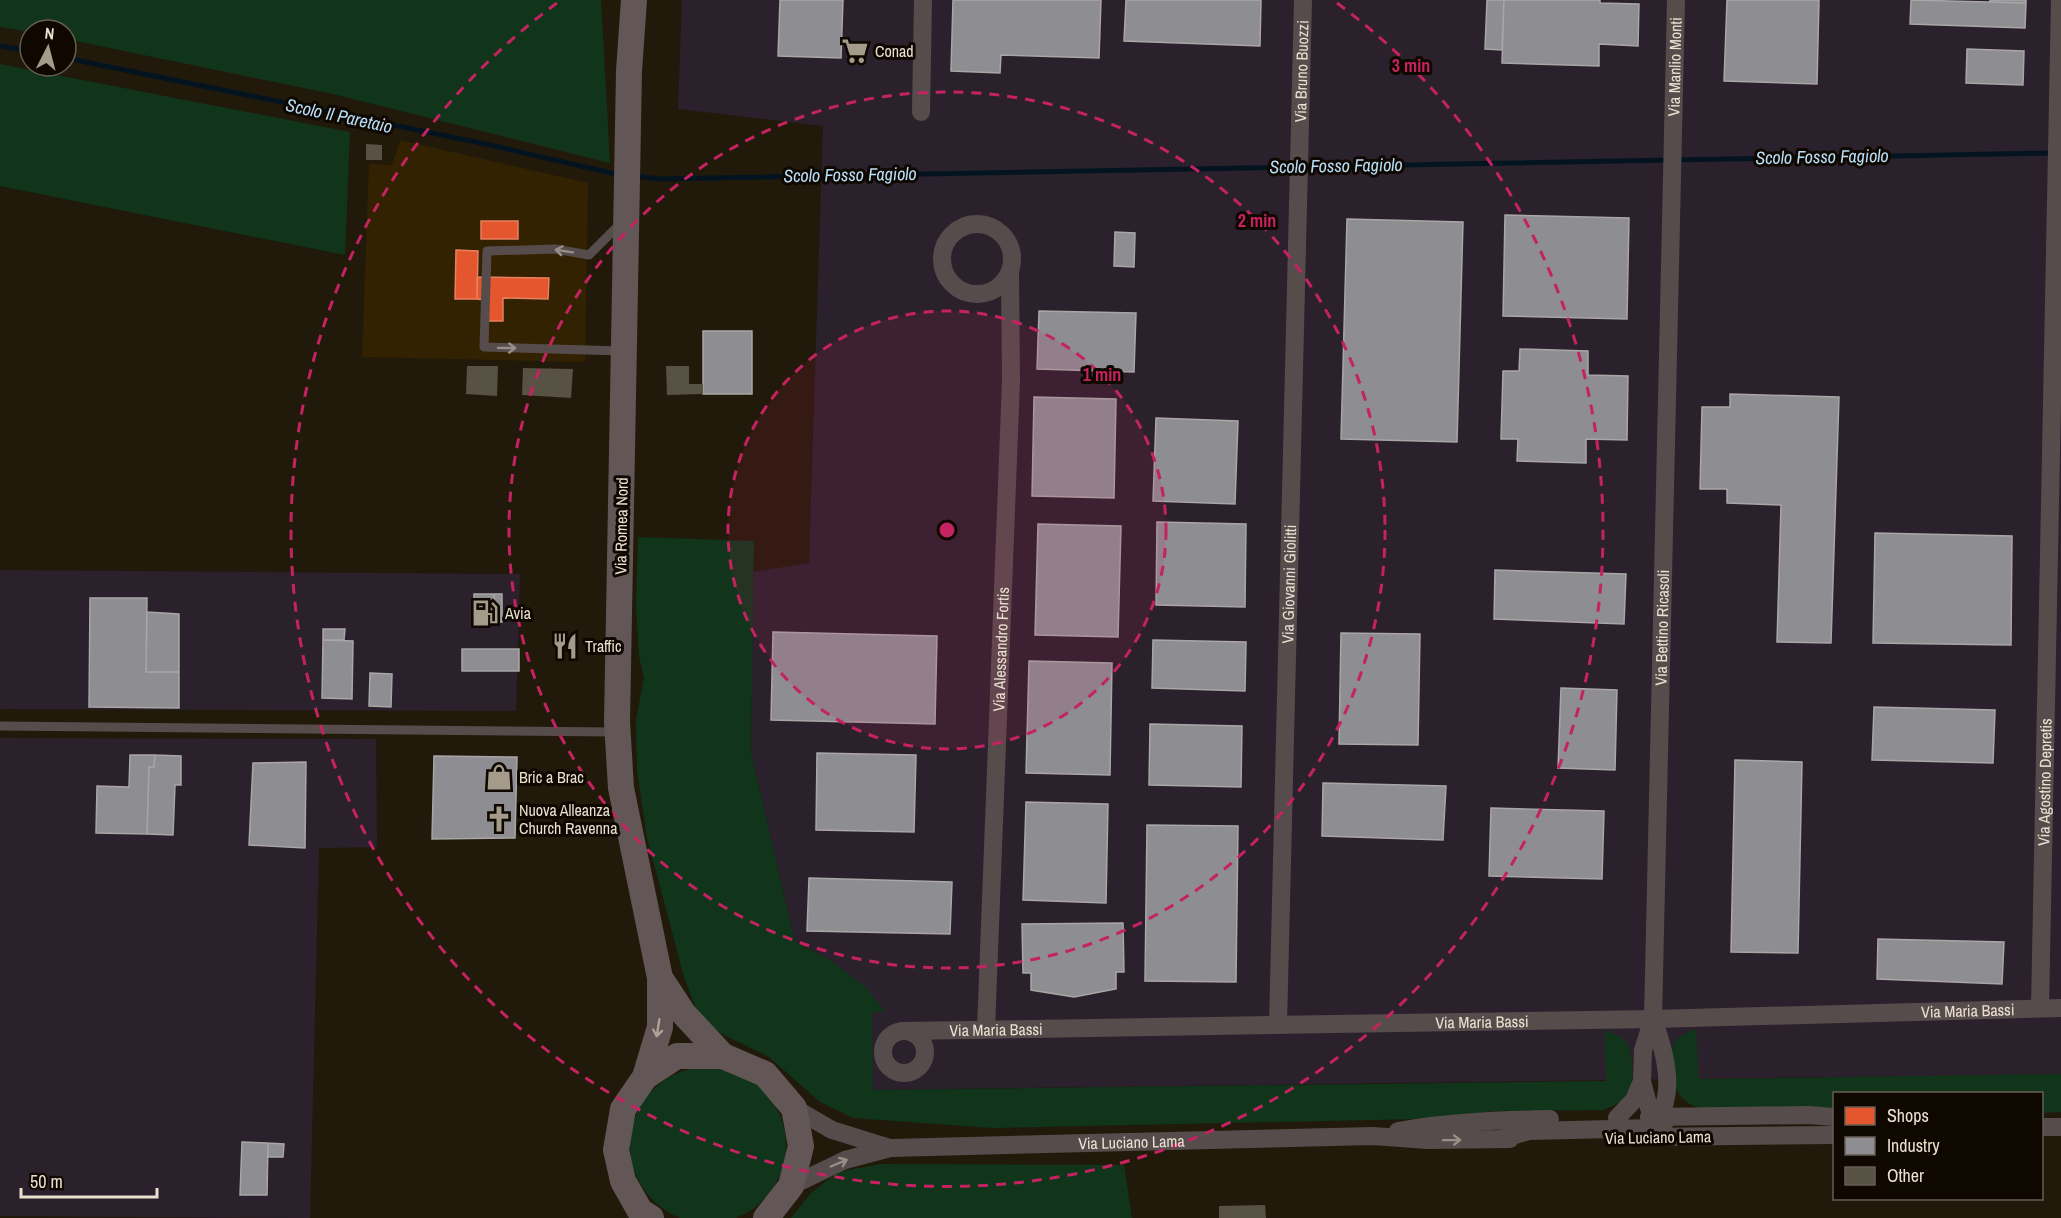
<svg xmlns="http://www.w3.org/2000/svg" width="2061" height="1218" font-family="'Archivo Narrow',sans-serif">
<rect width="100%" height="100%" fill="#211a0a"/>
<path fill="#332201" d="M 400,140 L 588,183 L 585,362 L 362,357 L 369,164 L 392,165 Z"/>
<path fill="#2b212c" d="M 682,0 L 2061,0 L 2061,1074 L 873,1090 L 830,960 L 795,942 L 751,753 L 753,572 L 809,563 L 823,126 L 678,109 Z
M 0,570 L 520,574 L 516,711 L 0,709 Z
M 0,738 L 376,739 L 377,847 L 319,848 L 310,1218 L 0,1216 Z"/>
<path fill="#10351a" d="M 0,0 L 601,0 L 610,163 L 333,94 L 66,39 L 66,30 L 30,30 L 30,32 L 0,27 Z
M 0,64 L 350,132 L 345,255 L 0,186 Z
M 638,537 L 754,541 L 751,753 L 795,942 L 830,960 L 867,988 L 885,1012 L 872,1012 L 873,1090 L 1606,1081 L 1605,1030 C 1612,1033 1620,1036 1626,1042 C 1631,1049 1631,1056 1632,1064 C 1635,1090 1627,1103 1602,1110 L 1494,1111 L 1419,1119 L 992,1128 L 853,1118 L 820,1102 L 769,1057 L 722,1034 L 708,1025 L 695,1006 L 684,977 L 647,838 L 637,771 L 636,720 L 644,678 L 639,656 L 636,606 Z
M 1696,1029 L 1699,1079 L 2061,1074 L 2061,1112 L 2042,1113 L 2042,1094 L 1834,1094 L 1834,1108 L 1709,1109 C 1702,1108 1693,1107 1687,1102 C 1671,1092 1665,1056 1676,1041 C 1681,1034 1688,1032 1696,1029 Z
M630 1145a78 78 0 1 1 156 0a78 78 0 1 1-156 0Z
M 880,1164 L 1124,1165 L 1132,1218 L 791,1218 L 811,1193 L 838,1172 Z"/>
<path fill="#e4572e" stroke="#e6805f" stroke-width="1.5" d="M 481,221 L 518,221 L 518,239 L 481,239 Z
M 456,250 L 478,251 L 477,299 L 455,299 Z
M 477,277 L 549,278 L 548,299 L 503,298 L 503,321 L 484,321 L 485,300 L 477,299 Z"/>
<path fill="#8d8d92" stroke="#a9a6a5" stroke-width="1.5" d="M 780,0 L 843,0 L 841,58 L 778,56 Z
M 953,0 L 1101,0 L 1099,58 L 1001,55 L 1000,73 L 951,71 Z
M 1126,0 L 1261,0 L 1260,46 L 1124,41 Z
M 1487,0 L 1504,0 L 1502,50 L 1485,49 Z
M 1504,0 L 1600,0 L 1600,3 L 1639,4 L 1638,46 L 1599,44 L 1599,66 L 1502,63 Z
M 1727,0 L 1819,0 L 1817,84 L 1724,81 Z
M 1911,0 L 2026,3 L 2025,28 L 1910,24 Z
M 1990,0 L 2026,0 L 2026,3 L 1990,2 Z
M 1967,49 L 2024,51 L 2023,85 L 1966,83 Z
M 1505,215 L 1629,218 L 1627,319 L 1503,316 Z
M 1347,219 L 1463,222 L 1457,442 L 1341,439 Z
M 1115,232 L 1135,233 L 1134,267 L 1114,266 Z
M 1039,311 L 1136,313 L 1134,372 L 1037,369 Z
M 703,331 L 752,331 L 752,394 L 703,394 Z
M 1520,349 L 1588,351 L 1588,375 L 1628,376 L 1627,440 L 1586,439 L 1586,463 L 1517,461 L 1518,439 L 1501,439 L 1503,371 L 1519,371 Z
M 1730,394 L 1839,397 L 1831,643 L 1777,642 L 1781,505 L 1727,503 L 1727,489 L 1700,489 L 1702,407 L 1730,407 Z
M 1034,397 L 1116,399 L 1114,498 L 1032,496 Z
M 1156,418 L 1238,421 L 1235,504 L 1153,501 Z
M 1157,522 L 1246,524 L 1245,607 L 1156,605 Z
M 1038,524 L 1121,526 L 1118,637 L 1035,635 Z
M 1875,533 L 2012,536 L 2011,645 L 1873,643 Z
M 1495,570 L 1626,574 L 1624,624 L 1494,619 Z
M 474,594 L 494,594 L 494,613 L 474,613 Z
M 494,594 L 502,594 L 502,622 L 474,622 L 474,613 L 494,613 Z
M 90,598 L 147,598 L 146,672 L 179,672 L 179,708 L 89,707 Z
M 147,612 L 179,614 L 179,672 L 146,672 Z
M 323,629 L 345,629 L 344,640 L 323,640 Z
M 773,632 L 937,636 L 935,724 L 771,720 Z
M 1341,633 L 1420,634 L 1418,745 L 1339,744 Z
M 323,640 L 353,641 L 352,699 L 322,698 Z
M 1153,640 L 1246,642 L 1245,691 L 1152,688 Z
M 462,649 L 519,649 L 519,671 L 462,671 Z
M 1029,661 L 1112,663 L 1110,775 L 1026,773 Z
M 370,673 L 392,674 L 391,707 L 369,706 Z
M 1561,688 L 1617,690 L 1615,770 L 1558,768 Z
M 1874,707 L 1995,710 L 1993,763 L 1872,760 Z
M 1150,724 L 1242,726 L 1241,787 L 1149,785 Z
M 817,753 L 916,755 L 914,832 L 816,830 Z
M 130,755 L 155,755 L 154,767 L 149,767 L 147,834 L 96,833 L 97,786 L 129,787 Z
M 155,755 L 181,756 L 181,785 L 175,785 L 173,835 L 147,834 L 149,767 L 154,767 Z
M 434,756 L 517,757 L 515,838 L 432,839 Z
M 1735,760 L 1802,762 L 1798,953 L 1731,952 Z
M 306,762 L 305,848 L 249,845 L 253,763 Z
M 1323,783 L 1446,786 L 1443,840 L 1322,836 Z
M 1026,802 L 1108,804 L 1106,903 L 1023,900 Z
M 1491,808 L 1604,811 L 1602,879 L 1489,876 Z
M 1147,825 L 1238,826 L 1236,982 L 1145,981 Z
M 809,878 L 952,882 L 950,934 L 807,931 Z
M 1123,923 L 1124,972 L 1116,972 L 1116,989 L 1074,997 L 1031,990 L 1031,973 L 1023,973 L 1022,924 Z
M 1878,939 L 2004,942 L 2002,984 L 1877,979 Z
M 242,1142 L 268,1143 L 267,1195 L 240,1195 Z
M 268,1143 L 284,1144 L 283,1157 L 268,1157 Z"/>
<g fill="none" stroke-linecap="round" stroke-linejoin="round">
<path stroke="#031420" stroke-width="5" d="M 0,46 L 30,51
M 66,58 L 481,143 L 620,175
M 635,176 L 660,179 L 2053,153"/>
</g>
<path fill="#585244" d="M 366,144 L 382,145 L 382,160 L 366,160 Z
M 467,366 L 498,366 L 497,396 L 466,394 Z
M 666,366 L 689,366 L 689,384 L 703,384 L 703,394 L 667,395 Z
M 523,368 L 573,369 L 571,398 L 522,395 Z
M 1265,1205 L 1266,1218 L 1219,1218 L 1219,1206 Z"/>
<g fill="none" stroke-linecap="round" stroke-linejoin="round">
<path stroke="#574c4c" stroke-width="9" d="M 621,223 L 589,255 L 555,249 L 487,251 L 484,347 L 623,351
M 0,726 L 615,732"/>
<g stroke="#574c4c" stroke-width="18">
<path d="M 921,112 L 923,0"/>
<circle cx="977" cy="259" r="35"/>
<path id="s1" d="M 2040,1007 L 2060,0"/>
<path d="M 1653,1019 L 1643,1050 L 1642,1081 L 1649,1108 L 1665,1122"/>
<path id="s2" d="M 1278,1025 L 1303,0"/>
<path id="s3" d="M 986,1029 L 1011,381 L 1010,272"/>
<path id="s4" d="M 902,1031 L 1653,1019 L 2061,1008"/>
<circle cx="904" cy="1052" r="21"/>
<path d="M 794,1108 L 832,1130 L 890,1148"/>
<path d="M 1649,1117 L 1808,1115 L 1834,1117"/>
<path d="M 1617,1118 L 1634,1100 L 1642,1081"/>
<path d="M 2042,1127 L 2061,1127"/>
<path d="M 1398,1131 C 1448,1122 1499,1120 1550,1119"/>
<path d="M 1640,1137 L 1834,1135"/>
<path id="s5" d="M 1500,1139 L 1529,1131 L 1654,1128 C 1658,1119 1663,1111 1665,1102 C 1672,1076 1662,1044 1653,1019 L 1676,0"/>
<path id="s6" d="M 791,1186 L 845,1160 L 890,1148 L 1373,1136 L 1428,1140 L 1510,1139"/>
</g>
<path stroke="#635656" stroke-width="26" d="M 634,0 L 629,71 L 617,722 L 621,788 L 660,978 L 660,1027 L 645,1077
M 660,978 L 683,1013 L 723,1056
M 651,1218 L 640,1211 L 623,1181 L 616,1150 L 623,1109 L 645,1077 L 677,1056 L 723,1056 L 765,1074 L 794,1108 L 801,1146 L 791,1186 L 766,1218"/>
</g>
<defs><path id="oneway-shaft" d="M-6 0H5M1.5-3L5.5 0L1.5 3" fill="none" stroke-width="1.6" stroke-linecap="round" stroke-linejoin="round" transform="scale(1.5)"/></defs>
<g stroke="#998f87">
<use href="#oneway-shaft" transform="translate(564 251) rotate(-171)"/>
<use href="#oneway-shaft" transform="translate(507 348) rotate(1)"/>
<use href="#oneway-shaft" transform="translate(1452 1140) rotate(-1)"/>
<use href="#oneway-shaft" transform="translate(839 1163) rotate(-23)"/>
</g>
<use stroke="#ada299" href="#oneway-shaft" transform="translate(658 1028) rotate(99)"/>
<circle cx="947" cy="530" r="219" fill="#c42261" fill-opacity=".12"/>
<g fill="none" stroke="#c42261" stroke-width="3" stroke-dasharray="10 8">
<circle cx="947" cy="530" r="219"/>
<circle cx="947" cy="530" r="438"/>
<path d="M1337 3A656 656 0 1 1 557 3"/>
</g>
<defs>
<g id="supermarket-bare" transform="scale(2.07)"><path d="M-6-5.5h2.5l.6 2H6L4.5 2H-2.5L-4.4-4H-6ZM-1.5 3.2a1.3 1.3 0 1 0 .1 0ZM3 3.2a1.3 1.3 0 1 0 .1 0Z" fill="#a49b8b" stroke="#0f0801" stroke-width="2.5" paint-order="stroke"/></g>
<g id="fuel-bare" transform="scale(2.07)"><path d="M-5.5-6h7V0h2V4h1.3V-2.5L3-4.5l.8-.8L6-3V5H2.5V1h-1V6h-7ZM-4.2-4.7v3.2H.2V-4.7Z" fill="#a49b8b" stroke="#0f0801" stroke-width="2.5" paint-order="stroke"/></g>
<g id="restaurant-bare" transform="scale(2.07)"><path d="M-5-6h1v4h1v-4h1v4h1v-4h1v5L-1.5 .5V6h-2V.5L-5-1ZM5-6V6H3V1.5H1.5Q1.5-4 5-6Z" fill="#a49b8b" stroke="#0f0801" stroke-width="2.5" paint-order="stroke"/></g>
<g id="shop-bare" transform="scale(2.07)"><path d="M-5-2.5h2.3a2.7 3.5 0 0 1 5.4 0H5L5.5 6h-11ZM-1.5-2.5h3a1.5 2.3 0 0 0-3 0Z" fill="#a49b8b" stroke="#0f0801" stroke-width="2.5" paint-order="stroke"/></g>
<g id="church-bare" transform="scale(2.07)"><path d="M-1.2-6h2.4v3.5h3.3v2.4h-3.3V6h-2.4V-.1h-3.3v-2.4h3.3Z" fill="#a49b8b" stroke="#0f0801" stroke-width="2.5" paint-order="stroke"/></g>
</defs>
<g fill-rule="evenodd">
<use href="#supermarket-bare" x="855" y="51"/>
<use href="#fuel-bare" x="485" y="613"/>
<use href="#restaurant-bare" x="565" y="646"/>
<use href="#shop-bare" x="499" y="777"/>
<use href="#church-bare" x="499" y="819"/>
</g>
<g text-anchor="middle" stroke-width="6" stroke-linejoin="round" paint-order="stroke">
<g font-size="16" fill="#eae0d0" stroke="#0f0801" text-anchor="start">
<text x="875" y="57">Conad</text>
<text x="505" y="619">Avia</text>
<text x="585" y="652">Traffic</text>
<text x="519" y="783">Bric a Brac</text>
<text x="519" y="816">Nuova Alleanza<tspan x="519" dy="18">Church Ravenna</tspan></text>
</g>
<g font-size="16" fill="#eae0d0" stroke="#0f0801">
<text dy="6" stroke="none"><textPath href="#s5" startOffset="1221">Via Manlio Monti</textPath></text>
<text dy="6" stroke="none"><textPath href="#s2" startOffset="954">Via Bruno Buozzi</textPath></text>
<text transform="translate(621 526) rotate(-89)" y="6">Via Romea Nord</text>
<text dy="6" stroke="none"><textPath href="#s2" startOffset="441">Via Giovanni Giolitti</textPath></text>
<text dy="6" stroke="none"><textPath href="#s5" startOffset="660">Via Bettino Ricasoli</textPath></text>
<text dy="6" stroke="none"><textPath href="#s3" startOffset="380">Via Alessandro Fortis</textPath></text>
<text dy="6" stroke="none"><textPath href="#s1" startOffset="225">Via Agostino Depretis</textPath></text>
<text dy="6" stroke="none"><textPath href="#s4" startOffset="1066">Via Maria Bassi</textPath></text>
<text dy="6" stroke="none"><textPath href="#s4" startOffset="580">Via Maria Bassi</textPath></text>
<text dy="6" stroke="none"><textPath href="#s4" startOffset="94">Via Maria Bassi</textPath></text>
<text transform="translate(1658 1137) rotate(-1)" y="6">Via Luciano Lama</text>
<text dy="6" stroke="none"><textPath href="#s6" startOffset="348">Via Luciano Lama</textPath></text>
</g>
<g font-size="18" font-style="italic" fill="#b7def8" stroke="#0f0801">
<text transform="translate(339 116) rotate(12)" y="6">Scolo Il Paretaio</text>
<text transform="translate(1822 157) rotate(-1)" y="6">Scolo Fosso Fagiolo</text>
<text transform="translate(1336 166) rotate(-1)" y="6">Scolo Fosso Fagiolo</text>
<text transform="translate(850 175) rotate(-1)" y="6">Scolo Fosso Fagiolo</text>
</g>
</g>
<circle cx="947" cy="530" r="9" fill="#c42261" stroke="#0f0801" stroke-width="3"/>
<g font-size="18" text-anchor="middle" font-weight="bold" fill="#c42261" stroke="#0f0801" stroke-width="6" stroke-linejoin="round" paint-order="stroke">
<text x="1411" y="72">3 min</text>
<text x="1257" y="227">2 min</text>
<text x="1102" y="381">1 min</text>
</g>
<rect x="1833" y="1092" width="210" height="108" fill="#0f0801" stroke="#675e54" stroke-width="1.5"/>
<rect x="1845" y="1107" width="30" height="18" fill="#e4572e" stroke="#675e54" stroke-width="1.5"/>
<text x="1887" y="1122" font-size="18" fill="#eae0d0">Shops</text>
<rect x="1845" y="1137" width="30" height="18" fill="#8d8d92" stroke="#675e54" stroke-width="1.5"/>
<text x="1887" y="1152" font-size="18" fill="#eae0d0">Industry</text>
<rect x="1845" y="1167" width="30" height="18" fill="#585244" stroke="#675e54" stroke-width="1.5"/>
<text x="1887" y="1182" font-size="18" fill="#eae0d0">Other</text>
<g transform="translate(48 48) rotate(6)"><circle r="28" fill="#0f0801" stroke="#675e54" stroke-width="1.5"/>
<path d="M0-4.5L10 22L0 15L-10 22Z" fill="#a49b8b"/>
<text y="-9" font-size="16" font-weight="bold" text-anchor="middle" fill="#eae0d0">N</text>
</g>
<path d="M21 1188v9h136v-9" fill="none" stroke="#eae0d0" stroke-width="3"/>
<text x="30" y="1188" font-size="18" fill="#eae0d0" stroke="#0f0801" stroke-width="4.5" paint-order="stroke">50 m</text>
</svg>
